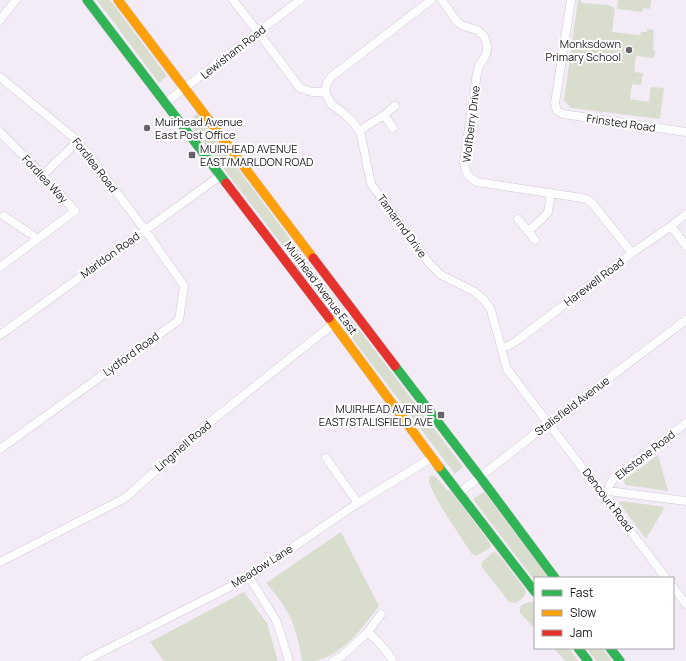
<svg xmlns="http://www.w3.org/2000/svg" width="686" height="661" font-family="Manrope,sans-serif">
<rect width="100%" height="100%" fill="#f3ecf7"/>
<path fill="#d8ddce" d="M 97,0 L 110,0 L 167,76 L 159,83 Z
M 578,0 L 581,0 L 581,3 L 608,5 L 615,8 L 612,32 L 640,35 L 641,32 L 647,32 L 647,29 L 654,30 L 653,37 L 654,37 L 653,50 L 655,51 L 654,58 L 636,56 L 634,72 L 643,73 L 641,85 L 632,84 L 630,99 L 649,102 L 651,87 L 664,88 L 660,119 L 571,108 L 564,100 Z
M 618,0 L 651,0 L 650,9 L 643,8 L 642,12 L 617,9 Z
M 197,114 L 340,306 L 333,311 L 188,122 Z
M 352,320 L 463,467 L 455,474 L 343,326 Z
M 658,455 L 668,491 L 625,485 L 624,480 Z
M 430,476 L 435,476 L 447,490 L 448,491 L 450,490 L 490,543 L 491,545 L 490,548 L 476,556 L 471,553 L 447,516 L 436,498 L 429,482 Z
M 484,492 L 549,578 L 535,578 L 535,581 L 473,499 Z
M 622,501 L 665,507 L 646,539 L 619,503 Z
M 341,532 L 379,606 C 363,627 343,656 314,661 C 310,661 306,661 302,661 C 299,645 296,627 288,613 C 282,602 274,592 266,583 Z
M 494,552 L 498,554 L 525,589 C 527,596 521,599 516,603 L 509,602 L 482,567 L 482,562 L 492,553 Z
M 244,592 L 267,623 L 278,661 L 164,661 L 150,642 Z
M 530,602 L 535,603 L 535,629 L 520,613 L 520,608 L 521,605 Z
M 553,648 L 569,648 L 578,661 L 566,661 Z
M 586,648 L 602,648 L 612,661 L 596,661 Z"/>
<g fill="none" stroke-linecap="round" stroke-linejoin="round">
<g stroke="#d0c9d4" stroke-width="9">
<path id="street" d="M 233,0 L 258,32 L 300,88 L 312,92 L 325,92 L 331,104 L 342,112 L 353,122 L 359,131 L 361,135 L 371,184 L 429,263 L 441,275 L 475,292 L 484,300 L 491,310 L 507,369 L 666,578
M 442,0 L 457,22 L 464,26 L 477,30 L 483,35 L 486,41 L 487,48 L 486,55 L 479,66 L 477,73 L 464,162 C 466,174 467,176 477,182 L 582,198 L 588,200 L 592,203 L 632,253
M 571,0 L 555,103 L 557,111 L 563,114 L 686,132
M 0,20 L 16,0
M 0,77 L 78,141 L 145,230 L 184,286 L 179,320 L 0,449
M 325,92 L 327,83 L 331,77 L 431,0
M 165,103 L 300,0
M 384,115 L 393,128
M 359,131 L 384,115 L 395,106
M 0,132 L 43,175 L 75,211 L 0,267
M 43,175 L 78,141
M 4,216 L 38,239
M 518,219 L 535,240
M 671,226 L 686,246
M 528,231 L 543,218 L 548,212 L 551,193
M 0,335 L 220,176
M 502,348 L 510,345 L 519,339 L 632,253 L 671,226 L 686,214
M 326,458 L 358,503
M 608,491 L 610,484 L 614,478 L 686,423
M 604,492 L 608,491 L 686,501
M 459,493 L 549,423 L 686,320
M 0,562 L 125,498 L 210,422 L 352,309
M 249,577 L 277,622 L 289,661
M 673,587 L 686,604
M 368,632 C 378,641 386,650 393,661
M 84,661 L 249,577 L 358,503 L 433,457
M 333,661 L 342,656 L 368,632 L 381,614"/>
</g>
<g stroke="#d0c9d4" stroke-width="10">
<path id="fast" d="M 87,0 L 226,183
M 395,366 L 480,477 L 555,578
M 439,467 L 535,592
M 578,648 L 588,661
M 610,648 L 620,661"/>
</g>
<g stroke="#d0c9d4" stroke-width="10">
<path id="slow" d="M 118,0 L 313,258
M 329,318 L 439,467"/>
</g>
<g stroke="#d0c9d4" stroke-width="10">
<path id="jam" d="M 226,183 L 329,318
M 313,258 L 395,366"/>
</g>
<use href="#street" stroke="#fdfcfe" stroke-width="8"/>
<use href="#fast" stroke="#30b455" stroke-width="9"/>
<use href="#slow" stroke="#ff9f0a" stroke-width="9"/>
<use href="#jam" stroke="#e5322d" stroke-width="9"/>
</g>
<g fill="#69626e" stroke="#fff" stroke-width="1.5">
<circle cx="629" cy="50" r="4"/>
<circle cx="147" cy="128" r="4"/>
<rect x="188" y="151" width="8" height="8" rx="2"/>
<rect x="437" y="411" width="8" height="8" rx="2"/>
</g>
<g text-anchor="middle" stroke-width="4" stroke-linejoin="round" paint-order="stroke">
<g font-size="11" fill="#1f1824" stroke="#fff" text-anchor="end">
<text x="621" y="48">Monksdown<tspan x="621" dy="13">Primary School</tspan></text>
<text x="155" y="126" text-anchor="start">Muirhead Avenue<tspan x="155" dy="13">East Post Office</tspan></text>
<text x="200" y="153" text-anchor="start">MUIRHEAD AVENUE<tspan x="200" dy="13">EAST/MARLDON ROAD</tspan></text>
<text x="433" y="413">MUIRHEAD AVENUE<tspan x="433" dy="13">EAST/STALISFIELD AVE</tspan></text>
</g>
<g font-size="11" fill="#1f1824" stroke="#fff">
<text transform="translate(233 52) rotate(-38)" y="4">Lewisham Road</text>
<text transform="translate(621 123) rotate(8)" y="4">Frinsted Road</text>
<text transform="translate(471 124) rotate(-83)" y="4">Wolfberry Drive</text>
<text transform="translate(95 165) rotate(52)" y="4">Fordlea Road</text>
<text transform="translate(45 179) rotate(47)" y="4">Fordlea Way</text>
<text transform="translate(402 226) rotate(54)" y="4">Tamarind Drive</text>
<text transform="translate(110 255) rotate(-36)" y="4">Marldon Road</text>
<text transform="translate(594 282) rotate(-37)" y="4">Harewell Road</text>
<text transform="translate(321 288) rotate(53)" y="4">Muirhead Avenue East</text>
<text transform="translate(131 354) rotate(-36)" y="4">Lydford Road</text>
<text transform="translate(572 406) rotate(-37)" y="4">Stalisfield Avenue</text>
<text transform="translate(183 446) rotate(-41)" y="4">Lingmell Road</text>
<text transform="translate(645 455) rotate(-38)" y="4">Elkstone Road</text>
<text transform="translate(608 500) rotate(53)" y="4">Dencourt Road</text>
<text transform="translate(262 566) rotate(-32)" y="4">Meadow Lane</text>
</g>
</g>
<rect x="534" y="577" width="140" height="72" fill="#ffffff" stroke="#a5a3a7"/>
<rect x="542" y="590" width="20" height="6" fill="#30b455" stroke="#a5a3a7"/>
<text x="570" y="597" font-size="12" fill="#1f1824">Fast</text>
<rect x="542" y="610" width="20" height="6" fill="#ff9f0a" stroke="#a5a3a7"/>
<text x="570" y="617" font-size="12" fill="#1f1824">Slow</text>
<rect x="542" y="630" width="20" height="6" fill="#e5322d" stroke="#a5a3a7"/>
<text x="570" y="637" font-size="12" fill="#1f1824">Jam</text>
</svg>
